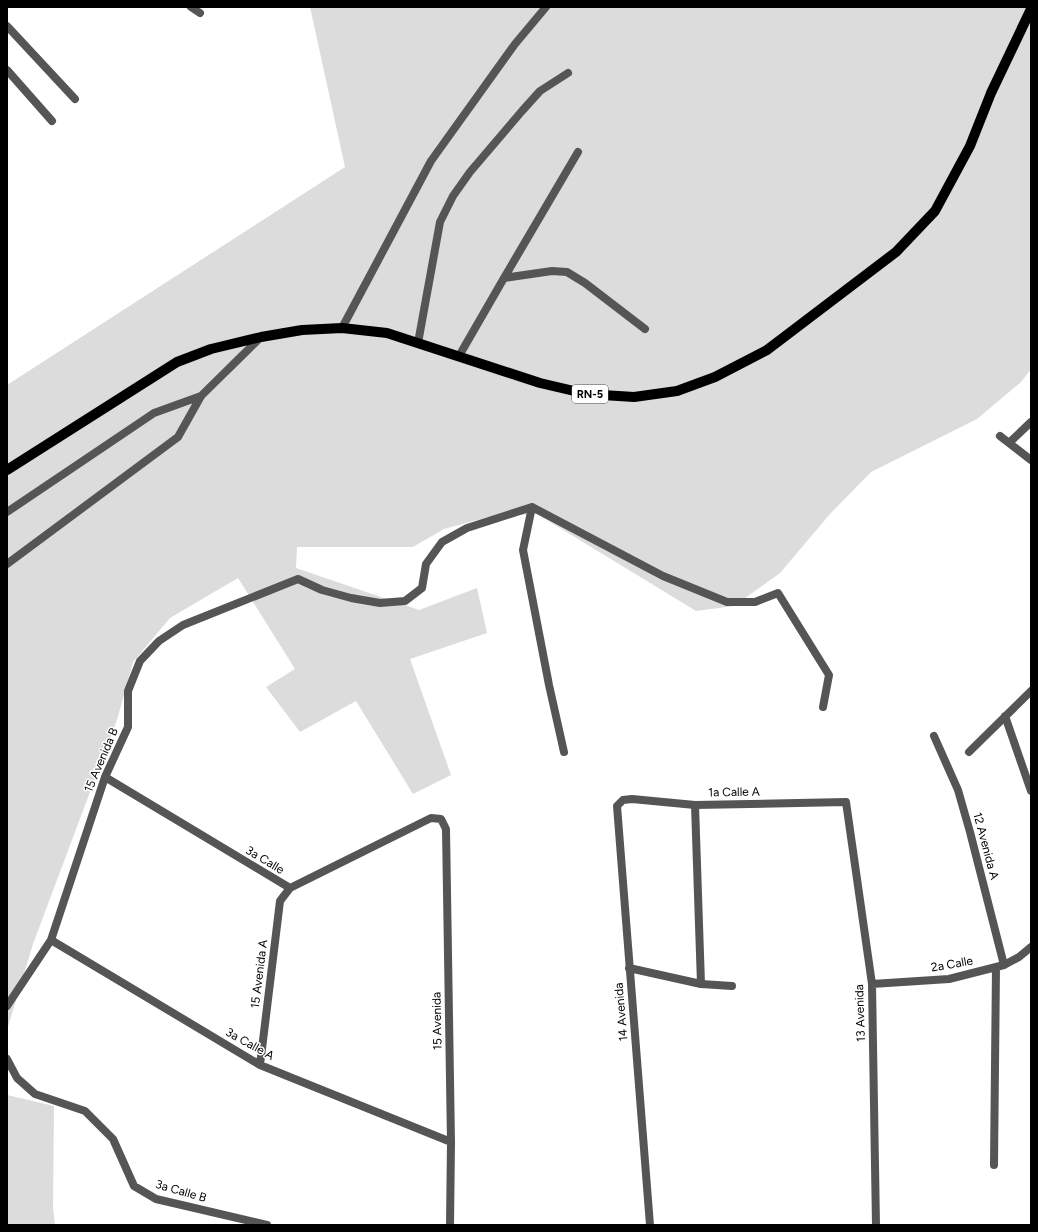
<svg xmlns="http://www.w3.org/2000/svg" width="1038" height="1232" font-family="Figtree,sans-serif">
<rect width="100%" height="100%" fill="#fff"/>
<path fill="#dcdcdc" d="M 310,7 L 1031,7 L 1031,369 L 1021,382 L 977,419 L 871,472 L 830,514 L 780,573 L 734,606 L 696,611 L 537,514 L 488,517 L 444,529 L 413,547 L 297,547 L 296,568 L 419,610 L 477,588 L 487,633 L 410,659 L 451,775 L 413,794 L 356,701 L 300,732 L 266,687 L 295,669 L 238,578 L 170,618 L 133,662 L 117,720 L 33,944 L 7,1030 L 7,385 L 345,167 Z
M 7,1095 L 54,1106 L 53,1207 L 55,1225 L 7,1225 Z"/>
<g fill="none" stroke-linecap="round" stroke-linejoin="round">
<g stroke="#dbdbdb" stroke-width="11">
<path id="primary" d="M 7,470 L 177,362 L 211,349 L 261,337 L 302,330 L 342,328 L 387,333 L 540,383 L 587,394 L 634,397 L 677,391 L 715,377 L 767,350 L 896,252 L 935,211 L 970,146 L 991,93 L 1031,9"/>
</g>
<path stroke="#555" stroke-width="8" d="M 191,7 L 200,13
M 7,26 L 75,99
M 7,70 L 52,121
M 504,278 L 578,152
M 342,328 L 431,161 L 515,44 L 546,7
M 418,343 L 440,222 L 453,196 L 470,172 L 522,111 L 540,91 L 568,73
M 459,356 L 504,278 L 552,271 L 567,272 L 585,283 L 645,329
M 7,512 L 154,413 L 201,396
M 7,564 L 178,437 L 201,396 L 261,337"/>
<path stroke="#555" stroke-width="8" d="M 1000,436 L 1031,460
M 1009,443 L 1031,422
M 532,507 L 523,550 L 549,685 L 564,752
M 1005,716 L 1031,791
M 934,736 L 958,790 L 970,832 L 1004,965
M 969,752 L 1031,691
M 105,777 L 290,888 L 431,818 L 441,819 L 446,829 L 451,1142 L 450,1225
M 695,805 L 701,984
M 51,940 L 260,1065 L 451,1142
M 629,968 L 701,984 L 732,986
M 872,984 L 949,979 L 1004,965 L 1019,957 L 1031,947
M 7,1006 L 51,940 L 105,777 L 128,727 L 128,691 L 140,661 L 159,641 L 183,625 L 298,579 L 322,590 L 351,598 L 380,603 L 405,601 L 422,588 L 426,564 L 442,542 L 467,528 L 532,507 L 663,576 L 727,602 L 755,602 L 778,593 L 829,675 L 823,707
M 7,1059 L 17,1078 L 35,1094 L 85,1111 L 113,1139 L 134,1186 L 156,1199 L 267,1225
M 260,1065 L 280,901 L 290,888
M 994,1165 L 996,967
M 650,1225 L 617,806 L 623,800 L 632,799 L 695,805 L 846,802 L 872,984 L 876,1225"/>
<use href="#primary" stroke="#000" stroke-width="10"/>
</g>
<g text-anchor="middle" stroke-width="3" stroke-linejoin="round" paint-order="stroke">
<rect fill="#fff" stroke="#4c4c4c" stroke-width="1" x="572" y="385" width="36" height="18" rx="3"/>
<g font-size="11" font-weight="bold" fill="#000">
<text x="590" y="398">RN-5</text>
</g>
<g font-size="12" fill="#000" stroke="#fff">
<text transform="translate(101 760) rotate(-67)" y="4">15 Avenida B</text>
<text transform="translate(734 792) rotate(-1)" y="4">1a Calle A</text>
<text transform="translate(986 846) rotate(75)" y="4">12 Avenida A</text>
<text transform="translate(265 860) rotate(31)" y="4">3a Calle</text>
<text transform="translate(952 964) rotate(-10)" y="4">2a Calle</text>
<text transform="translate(259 974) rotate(-83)" y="4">15 Avenida A</text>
<text transform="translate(621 1012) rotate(-95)" y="4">14 Avenida</text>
<text transform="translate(860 1013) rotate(-92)" y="4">13 Avenida</text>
<text transform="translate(437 1021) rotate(-91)" y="4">15 Avenida</text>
<text transform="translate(250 1044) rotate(29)" y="4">3a Calle A</text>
<text transform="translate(181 1191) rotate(16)" y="4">3a Calle B</text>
</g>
</g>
<rect width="1038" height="1232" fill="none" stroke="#000000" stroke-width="16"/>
</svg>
